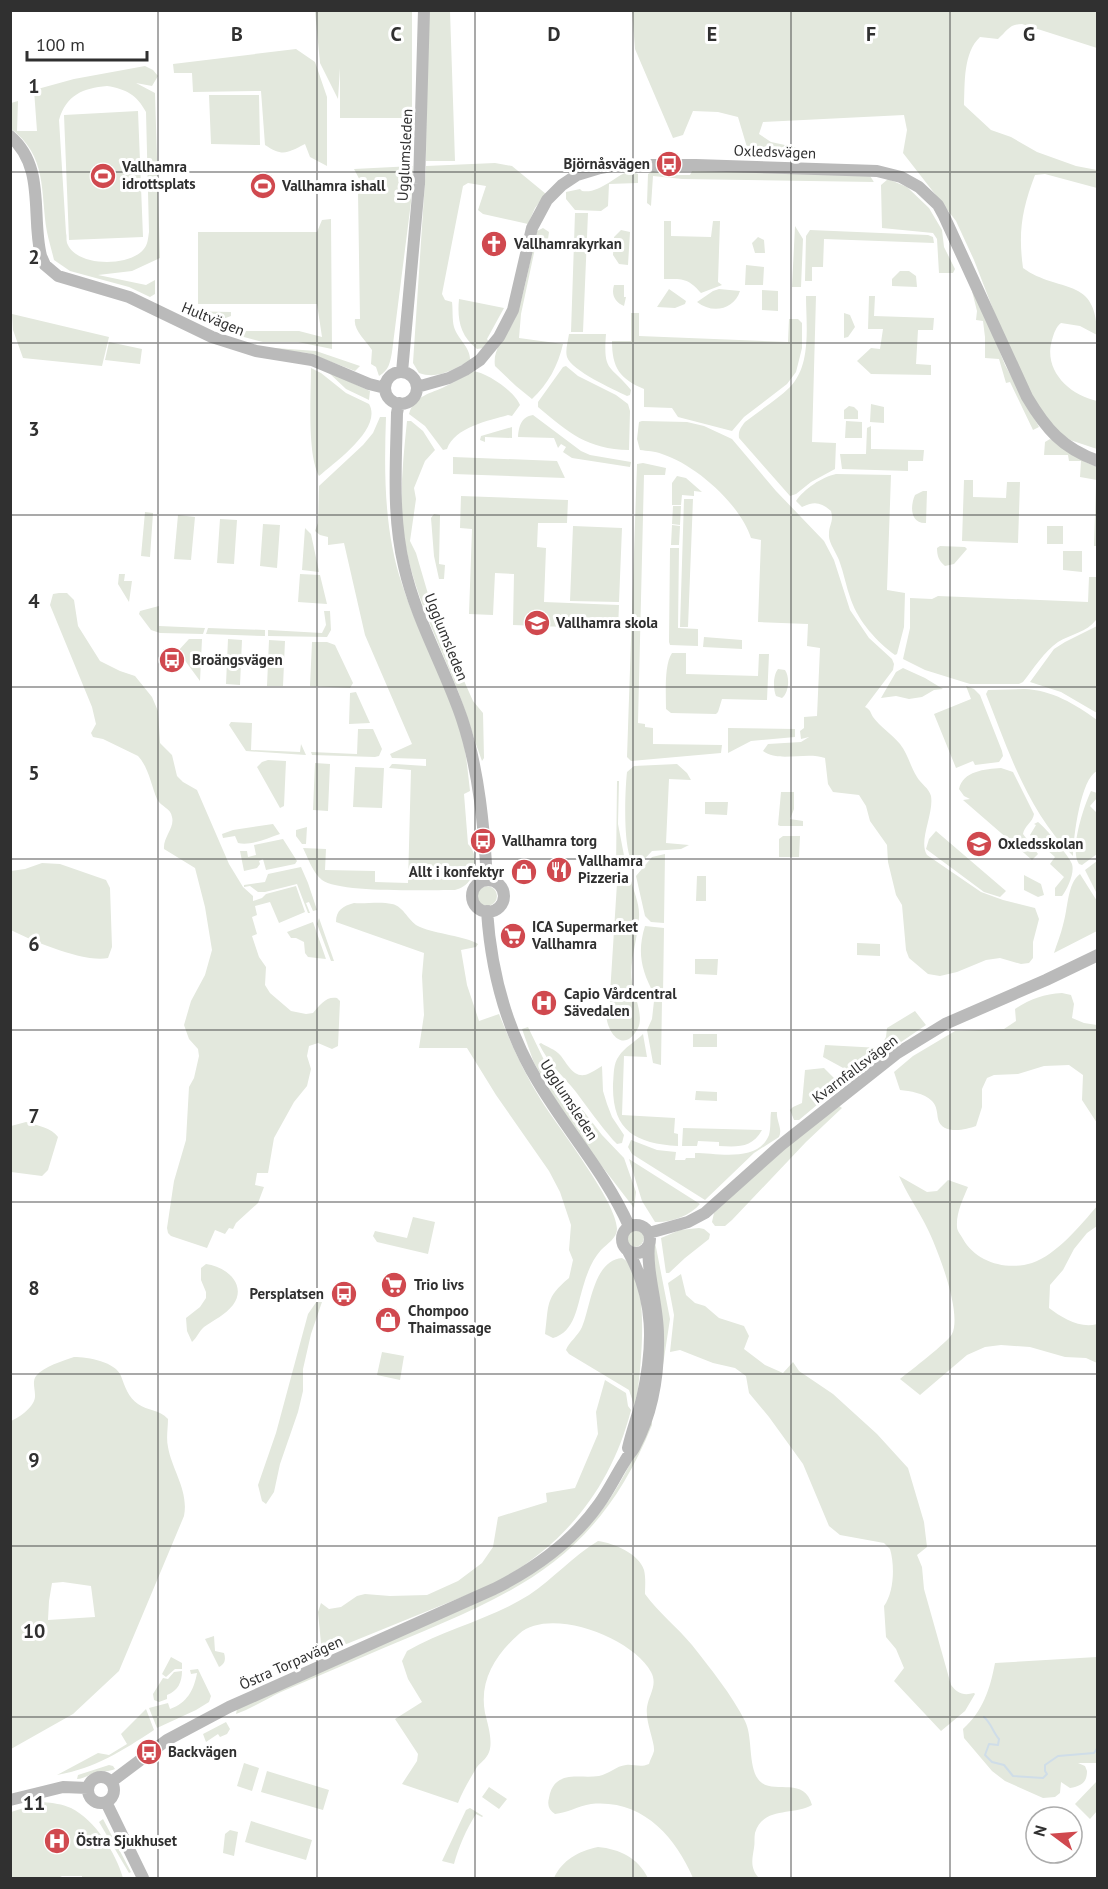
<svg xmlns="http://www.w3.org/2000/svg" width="1108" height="1889" font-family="'PT Sans',sans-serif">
<rect width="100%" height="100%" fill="#fff"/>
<path fill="#e3e8dd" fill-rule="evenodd" d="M 315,11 L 412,11 L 412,118 L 340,118 L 340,68 L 338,99 L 320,63 Z
M 427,11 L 450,11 L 455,161 L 426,161 Z
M 632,11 L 1097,11 L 1097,48 L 1022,24 C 1009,24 1007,31 998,39 L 980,37 C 963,53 965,83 964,105 L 991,130 L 1011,137 L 1037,152 L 1076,166 L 1097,170 L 1097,188 L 1045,174 L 1035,175 C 1022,209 1018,232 1023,268 C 1059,294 1097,275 1097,335 L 1080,326 L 1061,323 C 1056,327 1054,333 1052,340 C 1043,370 1069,395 1097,401 L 1097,449 L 1070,440 L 1056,430 L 1043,415 L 1030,393 L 1003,335 L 974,260 L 956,221 L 903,153 L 907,130 L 904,115 L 763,122 L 759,134 L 771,142 L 799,148 L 809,156 L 749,154 L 738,117 L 718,112 L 693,111 L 683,135 L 673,138 L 635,49 Z
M 296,49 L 315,62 L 327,97 L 327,166 L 310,157 L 305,144 C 287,153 283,157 265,145 L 261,91 L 193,92 L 192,73 L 174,73 L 173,64 Z
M 145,66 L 153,70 L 158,76 L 152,86 L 136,83 L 155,93 L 160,258 L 132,271 L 98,275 L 146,285 L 155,280 L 155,294 L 150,297 L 129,287 L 70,271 L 54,260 C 52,251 49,242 47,232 C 40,191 48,156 10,128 L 11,103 L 18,101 L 17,131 L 37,131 L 34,90 L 74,79 ZM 107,86 C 126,89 137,95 146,112 L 149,232 C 148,238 148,245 143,250 C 128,267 76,267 67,243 C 66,240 67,236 66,233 L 59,120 C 66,95 83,88 107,86 Z
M 209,95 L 259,95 L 260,145 L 211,144 Z
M 138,111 L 143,237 L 69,240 L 64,115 Z
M 495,163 L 512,166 L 546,194 L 535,208 L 528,224 L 483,214 L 478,210 L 486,186 L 468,183 L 463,186 L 442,294 L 445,300 L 452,302 C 453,310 452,319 454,327 C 458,340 471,347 470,361 C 453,369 438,380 419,373 L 413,363 L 426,166 Z
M 413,166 L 411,202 L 392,352 C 390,363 389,370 379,376 L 376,367 L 371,364 L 372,350 C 366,341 353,330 355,319 L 360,319 L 358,192 L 364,192 L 364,188 L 354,169 Z
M 630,171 L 638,174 L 638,183 L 609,184 L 608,206 L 601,211 L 575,210 L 566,199 L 566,192 L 580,189 L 582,191 C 600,194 614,176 630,171 Z
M 653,171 L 670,175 L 690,175 L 692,171 L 808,173 L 870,176 L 874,182 L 682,179 L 653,176 L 651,206 L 647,203 L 648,174 Z
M 888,179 L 907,187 L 929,208 L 942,230 L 944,247 L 955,269 L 953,273 L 939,273 L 937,239 L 933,233 L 882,228 L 881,185 Z
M 575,213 L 588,213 L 583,332 L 571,332 Z
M 331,219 L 332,349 L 298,342 L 263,342 L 225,332 L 223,330 L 225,325 L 231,325 L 231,331 L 299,331 L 322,337 L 317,304 L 198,304 L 198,232 L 317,232 L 322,220 Z
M 664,221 L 671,221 L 671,236 L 711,237 L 713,221 L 720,221 L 718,282 L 722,285 L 701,293 C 688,278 683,279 664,279 Z
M 795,226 L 803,239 L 801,287 L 792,287 Z
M 543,228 L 549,232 L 548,239 L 537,239 L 521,314 L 519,338 L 563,344 C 558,366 548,384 532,399 L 516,386 L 495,366 C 492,348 508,334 515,319 C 525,293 530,259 537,231 Z
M 621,230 L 630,232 L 628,265 L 619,264 L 613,255 L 614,237 Z
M 810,230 L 928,235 L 933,237 L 934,243 L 824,239 L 823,267 L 812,267 L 812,281 L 805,281 L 806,236 Z
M 758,237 L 764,240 L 765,253 L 755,253 L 752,243 Z
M 746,265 L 764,267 L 763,285 L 745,285 Z
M 900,271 L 909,271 L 916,276 L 917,287 L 892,286 L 892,279 Z
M 614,285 L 624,285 L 624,297 L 626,297 L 624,306 C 615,302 611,295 614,285 Z
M 669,289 L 686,301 L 685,304 L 675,308 L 657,307 Z
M 719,289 L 740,291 C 734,310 712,314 697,302 L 713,291 Z
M 762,290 L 778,291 L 778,311 L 762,310 Z
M 972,291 L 978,296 L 1005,365 L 1039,427 L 1033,430 L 1010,382 L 1006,383 L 999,359 L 985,358 L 985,337 L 983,321 L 976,320 L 977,311 Z
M 806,296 L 816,296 L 812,442 L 836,443 L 835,469 L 811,482 L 796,494 L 790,496 L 739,438 C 738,431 741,427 745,422 C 760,410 777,400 790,387 C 812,365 806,324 806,296 Z
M 869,296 L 875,296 L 874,316 L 934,318 L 933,330 L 918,330 L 916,364 L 931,365 L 931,375 L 871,374 L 857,361 L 871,348 L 880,349 L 883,329 L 868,329 Z
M 459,299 L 504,308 L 487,339 L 489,342 L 483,348 L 477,349 C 460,336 457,319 459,299 Z
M 180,311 L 231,312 L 231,316 L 223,319 L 213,327 Z
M 631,313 L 639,313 L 639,336 L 788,342 L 789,319 L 798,319 L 802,323 L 802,348 L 796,372 L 787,384 L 744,417 L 732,431 L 678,417 L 672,408 L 644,407 L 644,389 C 620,379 612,368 612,341 L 631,341 Z
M 844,313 L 850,315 L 855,327 L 848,337 L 844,338 Z
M 12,314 L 109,337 L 102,366 L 23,358 L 13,330 Z
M 569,334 L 606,334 C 603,373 610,364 631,390 L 630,395 L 627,396 C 613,389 572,371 567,357 C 565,351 568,341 569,334 Z
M 109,342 L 142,349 L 140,364 L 105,360 Z
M 275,348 L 316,351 L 360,366 L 355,371 L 308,353 L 275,350 Z
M 566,366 L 578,376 L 616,395 L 628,404 L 630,411 L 629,450 C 587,449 569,433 538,407 L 538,402 L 563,367 Z
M 311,368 L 321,373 L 346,393 L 369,404 C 383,428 335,462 319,476 C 307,454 311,396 311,368 Z
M 472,371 C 487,372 515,392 520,405 L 512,416 L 508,415 C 488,421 455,427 447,449 L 443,450 L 425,426 L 409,414 C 414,395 431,394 446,386 C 455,382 464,376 472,371 Z
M 328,372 L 370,391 L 369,400 L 346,389 Z
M 871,404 L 884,407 L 884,423 L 870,422 Z
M 849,406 L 854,407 L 858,411 L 858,419 L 844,419 L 844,410 Z
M 533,415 L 581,451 L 590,455 L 631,462 L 630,467 L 572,458 L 563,452 L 566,447 L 561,444 L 558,448 L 554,438 L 518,437 C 519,426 521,417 533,415 Z
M 380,417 L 386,417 C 384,472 384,531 402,584 C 419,637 449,687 463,741 C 467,758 468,775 470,791 L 464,794 L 468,844 C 482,859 475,886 455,890 C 430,890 338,893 322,880 C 313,873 308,858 303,848 L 326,849 L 325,870 L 375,871 L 375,882 L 408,883 L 411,770 L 389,768 L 392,764 L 395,764 L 426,766 L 426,759 L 392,758 L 390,754 L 412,744 L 365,635 L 344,543 L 328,545 L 328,537 L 320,535 L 315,531 L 318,523 L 319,486 L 363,445 L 373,433 Z
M 407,421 L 411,421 L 423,431 L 435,450 L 425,461 L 414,488 L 416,499 L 410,541 L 416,553 L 433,611 L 473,701 L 483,713 L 484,758 L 482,761 C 473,738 467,714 458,691 C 438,640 412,591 404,536 C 399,499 403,459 407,421 Z
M 642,421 L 687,422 L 704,426 L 732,439 L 776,491 L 824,541 L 834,560 L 850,610 L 869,638 L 892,659 L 894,664 L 893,670 L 865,707 C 871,710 870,712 873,717 C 880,727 892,734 900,744 C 908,754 910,766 917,777 C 921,784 929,788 931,796 C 934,814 918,841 927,855 L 981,892 L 1003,900 L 1035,908 L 1039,919 L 1033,942 L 1033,958 L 1029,963 L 1021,964 L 1000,958 L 986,960 L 957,972 L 940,976 L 928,974 L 909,958 L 906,950 L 902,905 L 896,895 L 888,862 L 887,845 L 870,821 L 866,806 L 859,795 L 833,792 L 828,784 L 825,758 C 806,751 779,763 763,751 L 768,744 L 801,742 L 809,737 L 801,739 L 800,731 L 804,728 L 804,717 L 817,716 L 820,648 L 807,646 L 808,624 L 758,622 L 761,540 L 751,538 C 740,504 696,465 662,454 C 655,451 647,451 640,450 L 637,439 L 639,422 Z
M 846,421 L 862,422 L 862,438 L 845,438 Z
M 871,426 L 871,449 L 924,450 L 923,461 L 908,461 L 908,471 L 842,469 L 840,454 L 866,454 L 867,428 Z
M 512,427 L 512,438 L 485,437 L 485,442 L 480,440 L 481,436 Z
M 1050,439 L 1085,462 L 1097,467 L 1097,480 L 1080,477 L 1081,461 L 1069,461 L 1068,455 L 1044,455 L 1045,442 Z
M 453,457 L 557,461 L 565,478 L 453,474 Z
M 643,463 L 666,468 L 665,475 L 644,475 L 638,723 L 645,724 L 645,727 L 653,728 L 653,744 L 722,745 L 721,753 L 631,761 L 627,757 L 637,464 Z
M 836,474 L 891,475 L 887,590 L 905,593 L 904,627 L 897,654 L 895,655 C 877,642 859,622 851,600 C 846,587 844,573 839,560 C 836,552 828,542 829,534 C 829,524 834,522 831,511 C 821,502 814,501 802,507 L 796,501 C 804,489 822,477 836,474 Z
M 677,476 L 686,478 L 702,492 L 694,491 L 694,496 L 682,495 L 681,505 L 672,505 L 672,483 Z
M 964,480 L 973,480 L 973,497 L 1006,498 L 1007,482 L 1020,482 L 1018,543 L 962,541 Z
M 1096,484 L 1098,485 L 1097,546 L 1094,546 Z
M 923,491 L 927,491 L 926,523 C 910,524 910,506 915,495 Z
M 461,496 L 568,500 L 567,523 L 538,523 L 537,547 L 546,548 L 544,602 L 619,605 L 618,629 L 513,625 L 514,574 L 495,573 L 493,615 L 469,614 L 472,529 L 460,528 Z
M 684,499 L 693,499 L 688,627 L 680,627 Z
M 673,506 L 681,506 L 680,525 L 672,524 Z
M 145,512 L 153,513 L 150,557 L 141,556 Z
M 434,514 L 440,515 L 439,564 L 445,565 L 444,579 L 439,579 L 434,556 L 431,518 Z
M 178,515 L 195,517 L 191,560 L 174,559 Z
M 220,519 L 237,520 L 234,564 L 217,563 Z
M 263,524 L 280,525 L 277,568 L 260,566 Z
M 672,525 L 680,526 L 679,545 L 671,545 Z
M 573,526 L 622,528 L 619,602 L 570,601 Z
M 1047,526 L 1063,526 L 1063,544 L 1047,544 Z
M 305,528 L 311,534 L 319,572 L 302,570 Z
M 940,546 L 965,547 L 967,549 L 954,564 L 945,566 C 939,561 937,556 937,548 Z
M 670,548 L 679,548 L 678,628 L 698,629 L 698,646 L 670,645 L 669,642 Z
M 1063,551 L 1082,551 L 1082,572 L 1063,570 Z
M 119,574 L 125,574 L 124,581 L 132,581 L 129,602 L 118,584 Z
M 300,574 L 320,575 L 327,604 L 298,602 Z
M 1089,577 L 1097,577 L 1096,620 C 1087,632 1071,634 1058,642 C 1044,652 1034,668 1023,682 L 1019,684 L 970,684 L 925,670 L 903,659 L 910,628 L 910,598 L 932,599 L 938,596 L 1088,602 Z
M 59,593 L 67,593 L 74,600 L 78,626 L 100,661 L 120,671 L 135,676 L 152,697 L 158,711 L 160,743 L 172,755 L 177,776 L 183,782 L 197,790 L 229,864 L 243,887 L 253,896 L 253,901 L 262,898 L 266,894 L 296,886 L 305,912 L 279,923 L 270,902 L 255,906 L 257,915 L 252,917 L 257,934 L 252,936 L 259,957 L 266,967 L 265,985 L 270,993 L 291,1011 L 306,1014 L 313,1013 C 320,1005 326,996 337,998 L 340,1001 L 338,1046 L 332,1049 L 318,1043 L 309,1046 L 307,1056 L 311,1069 L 307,1086 L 294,1102 L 274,1138 L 268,1173 L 257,1173 L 255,1185 L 264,1187 L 258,1203 L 236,1223 L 233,1229 L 229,1228 L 225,1234 L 215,1230 L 207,1248 L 171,1236 L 168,1233 L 167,1228 L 174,1181 L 186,1140 L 189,1087 L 194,1078 L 199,1056 L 198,1049 L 189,1039 L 184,1025 L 191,1001 L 205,975 L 212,950 L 205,907 L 195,868 L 164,849 C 163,837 175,828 172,817 C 171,808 161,807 157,799 C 151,785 149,768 138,756 L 103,739 L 93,737 L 91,733 L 96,724 L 92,707 L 50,605 L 53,594 Z
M 159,606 L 159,626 L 205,628 L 203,634 L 160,633 L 151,630 L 139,614 L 140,611 Z
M 324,611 L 330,611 L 331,630 L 327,637 L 268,636 L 268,630 L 322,633 L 326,625 Z
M 1097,626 L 1097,713 L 1061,692 L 1030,682 L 1054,649 L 1065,642 Z
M 208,628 L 265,630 L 265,636 L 206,634 Z
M 704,637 L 742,640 L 742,649 L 703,647 Z
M 189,639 L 202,639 L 200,681 L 178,651 Z
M 228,639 L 242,640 L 240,685 L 226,684 Z
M 269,640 L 285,641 L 283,686 L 267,686 Z
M 312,642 L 327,642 L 335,645 L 353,683 L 350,688 L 310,686 Z
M 672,653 L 686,653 L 686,674 L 758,676 L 759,654 L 769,654 L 767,700 L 722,699 L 718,712 L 716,714 L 671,713 L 666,709 C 666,695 664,664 672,653 Z
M 903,668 L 925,678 L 943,689 L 934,690 L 922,697 L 909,699 L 896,696 L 881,698 L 896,672 Z
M 778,669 L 785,670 C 790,677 789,693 782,698 L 776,696 C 773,689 773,675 778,669 Z
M 966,686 L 974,689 L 980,695 L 1002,751 L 1003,756 L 999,762 L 975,765 L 973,761 L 956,768 L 934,714 L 971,699 Z
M 1024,689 C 1052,690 1075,704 1097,720 L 1097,771 C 1081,778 1073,837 1073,856 C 1028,812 1008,750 986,694 L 988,690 Z
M 356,692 L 370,723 L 349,724 L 350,693 Z
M 231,722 L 252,723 L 251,750 L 300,752 L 301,744 L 306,755 L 246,751 L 229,725 Z
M 728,728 L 795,729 L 795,737 L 751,741 L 728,753 Z
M 358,729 L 373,729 L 382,749 L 379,756 L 375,757 L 312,755 L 311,752 L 357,754 Z
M 268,760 L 286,761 L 284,806 L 280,808 L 257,767 L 262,762 Z
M 315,763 L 330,764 L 328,811 L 313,810 Z
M 677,764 L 687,773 L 691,780 L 669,779 L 666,843 L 689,845 L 681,849 L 652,851 L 638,866 L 635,866 C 622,855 625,790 627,772 L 634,766 Z
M 355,767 L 384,768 L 382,808 L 353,807 Z
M 1001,768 L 1013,772 L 1034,814 C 1033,822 1024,826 1023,834 L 1038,854 L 1032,860 L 963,800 L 970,799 L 964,796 L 959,789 C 963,771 985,769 1001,768 Z
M 617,781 L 619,781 L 618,824 L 626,866 L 616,870 Z
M 1091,791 L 1097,793 L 1097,798 L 1090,806 L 1097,813 L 1097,854 L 1082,865 L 1079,864 C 1069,850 1084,806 1091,791 Z
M 781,792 L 794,792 L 794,809 L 790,819 L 803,821 L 803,826 L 780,826 L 778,825 Z
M 705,802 L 728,802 L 727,815 L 705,814 Z
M 1038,822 C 1045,827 1069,856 1072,864 C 1075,873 1067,890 1062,896 L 1055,896 L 1055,888 L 1064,877 L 1050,864 L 1055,857 L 1030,835 L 1036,825 L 1034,824 Z
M 273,824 L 280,834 C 268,838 251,846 238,843 L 235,836 L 223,838 L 222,834 L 233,830 Z
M 307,827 L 306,844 L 302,844 L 296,836 L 296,830 Z
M 936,831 L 1006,891 L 1000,897 L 984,892 L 926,849 L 929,839 Z
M 783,836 L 800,836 L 799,857 L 779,857 L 779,839 Z
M 283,839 L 297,861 L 295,864 L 266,870 L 263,859 L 259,861 L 260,864 L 257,868 L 244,871 L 240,851 L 247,851 L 248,857 L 256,855 L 254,845 Z
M 665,854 L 664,923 L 651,922 L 645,916 L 636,876 L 652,857 Z
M 1097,861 L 1097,894 L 1085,870 Z
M 42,863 L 60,864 L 106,880 L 110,888 L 112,947 L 108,958 C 85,963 32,941 11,930 L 11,871 L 25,869 Z
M 301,867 L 308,883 L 317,910 L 313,911 L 309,902 L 306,903 L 310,913 L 308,913 L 297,884 L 265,892 L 258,892 L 250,886 L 244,887 L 244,885 L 265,882 L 268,874 Z
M 1080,874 L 1097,901 L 1097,931 L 1054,953 C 1057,943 1061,934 1063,925 C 1068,910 1067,883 1080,874 Z
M 1024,875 L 1041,884 L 1044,895 L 1038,897 L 1024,890 Z
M 697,876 L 706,876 L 706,901 L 696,901 Z
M 628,880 L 631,881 C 634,892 640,905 639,917 C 638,939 629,960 632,982 C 634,995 644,1016 638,1028 C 624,1055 606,1033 606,1012 L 609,1010 L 617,883 Z
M477 896a10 10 0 1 1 20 0a10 10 0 1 1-20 0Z
M 354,903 C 366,904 380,901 392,904 C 404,906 409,923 420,927 C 436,934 465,936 478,944 L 476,947 L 461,950 L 467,985 L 479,1021 L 499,1014 C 511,1044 524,1073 541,1100 C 557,1126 617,1202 617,1229 C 617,1238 607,1244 601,1250 C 592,1260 587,1273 583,1287 C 577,1306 575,1332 553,1338 L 545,1334 C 549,1304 545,1298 569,1278 L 573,1260 L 569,1250 L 571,1225 L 560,1192 L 549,1171 L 496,1095 L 467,1048 L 419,1048 L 424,1015 L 422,976 L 424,953 L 336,922 C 336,910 343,906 354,903 Z
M 319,918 L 334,961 L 331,961 L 317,924 Z
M 313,922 L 326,959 L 308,957 L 305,953 L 304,942 L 296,938 L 291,938 L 287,932 Z
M 645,926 L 664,928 L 663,994 L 654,994 C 641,970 637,952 645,926 Z
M 857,943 L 880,944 L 880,956 L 857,955 Z
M 695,959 L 718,959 L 717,975 L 695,974 Z
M 1062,993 L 1071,995 L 1074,1004 L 1072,1018 L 1084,1023 L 1097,1025 L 1097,1123 L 1082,1100 L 1083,1075 L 1069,1065 L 1044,1066 L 1018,1074 L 994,1075 L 987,1078 L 982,1089 L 982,1107 L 976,1126 C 965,1130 942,1135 938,1119 C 937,1113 937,1106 932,1101 C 924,1093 910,1091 900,1090 L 894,1072 L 913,1056 L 955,1031 L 1004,1029 L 1016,1021 L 1015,1009 C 1030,999 1044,994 1062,993 Z
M 662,1000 L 661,1065 L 653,1063 L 647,1030 L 652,1019 L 654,1001 Z
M 915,1011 L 926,1025 L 857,1072 L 845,1069 L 823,1057 L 825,1045 L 880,1048 L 886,1037 L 887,1028 Z
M 528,1027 L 544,1060 L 602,1135 L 624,1158 L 636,1192 L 634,1208 L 571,1126 L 534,1063 L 522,1029 Z
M 643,1034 L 647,1057 L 624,1056 L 622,1115 L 675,1118 L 674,1133 L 678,1134 L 678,1146 C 635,1143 612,1131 613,1084 C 614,1074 613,1064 619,1056 C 624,1048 636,1041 643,1034 Z
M 693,1034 L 717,1034 L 717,1047 L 693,1047 Z
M 541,1043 C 547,1047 555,1049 561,1056 C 568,1065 575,1081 590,1073 C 595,1071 598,1068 602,1066 L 603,1091 L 607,1104 L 612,1117 L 624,1135 L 622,1143 L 617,1144 L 613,1140 C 600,1125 588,1108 576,1092 C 563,1076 548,1063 539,1044 Z
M 824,1068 L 837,1081 L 836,1089 L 799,1120 L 794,1120 L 790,1110 L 793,1107 L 802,1103 L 805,1070 Z
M 696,1091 L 717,1092 L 717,1101 L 695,1100 Z
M 838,1105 L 842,1108 L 806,1142 L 732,1220 L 725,1226 L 715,1226 L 712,1222 L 714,1213 L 780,1151 Z
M 771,1112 L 777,1112 C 776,1121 783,1129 779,1137 L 754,1153 L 705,1200 L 632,1154 L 628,1147 L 631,1140 L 657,1150 L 676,1152 L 675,1160 L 685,1160 L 686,1158 L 695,1158 L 695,1153 C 717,1153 758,1163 769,1135 C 771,1128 770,1119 771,1112 Z
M 26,1122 C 36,1125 52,1128 58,1137 L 48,1170 L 42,1176 L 11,1172 L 11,1126 Z
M 683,1128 L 762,1130 C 752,1148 738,1147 719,1146 L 719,1142 L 698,1141 L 697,1146 L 682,1146 Z
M 629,1159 L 700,1204 C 690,1216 670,1223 655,1222 L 642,1201 Z
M 899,1176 L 927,1192 L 937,1191 L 948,1180 L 968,1187 C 963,1199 956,1213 957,1227 C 957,1231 961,1235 963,1239 C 976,1262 1006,1271 1032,1263 C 1056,1255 1081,1225 1097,1206 L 1097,1226 L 1087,1233 L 1074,1249 L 1063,1270 L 1050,1285 L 1049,1308 C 1062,1318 1081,1329 1097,1324 L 1097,1363 L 1086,1358 L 1065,1357 L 1030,1347 L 1001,1345 L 985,1347 L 967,1355 L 920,1395 L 900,1379 C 910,1371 948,1342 952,1334 C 963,1312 935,1241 923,1220 C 915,1205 906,1192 899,1176 Z
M 413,1217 L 435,1222 L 428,1254 L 377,1242 L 373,1236 L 375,1231 L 407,1238 Z
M 699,1228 L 704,1229 L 710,1234 L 709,1239 L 685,1258 L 669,1273 L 666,1273 L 661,1238 L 680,1230 Z
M626 1238a9 9 0 1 1 18 0a9 9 0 1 1-18 0Z
M 655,1242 L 670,1319 L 659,1391 L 651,1255 Z
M 622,1258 C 653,1274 640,1376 636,1405 L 634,1405 L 629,1390 L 569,1354 L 566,1350 C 569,1342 578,1336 582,1327 C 591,1306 593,1261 622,1258 Z
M 206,1264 C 225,1266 248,1284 233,1305 C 225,1315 214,1320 204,1327 C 199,1331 197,1338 192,1342 L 187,1331 L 186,1318 L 200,1307 L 206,1298 L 206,1292 L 201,1280 L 201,1268 Z
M 681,1274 L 686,1295 L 695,1303 L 705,1306 L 719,1318 L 744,1326 L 749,1336 L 744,1349 L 765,1365 L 783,1373 L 793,1362 L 799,1371 L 833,1394 L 877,1434 L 908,1468 L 924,1522 L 927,1547 L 917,1555 L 922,1567 L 924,1589 L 951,1685 C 957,1693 963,1696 974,1693 L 975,1694 L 965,1711 L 941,1731 L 894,1681 L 904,1668 L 896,1649 L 886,1637 L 884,1606 C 894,1592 895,1566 890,1549 L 884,1543 L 840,1535 L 829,1526 L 803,1464 L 769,1417 L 749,1393 L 746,1376 L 735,1368 L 713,1363 L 680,1350 L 670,1352 L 674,1315 L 668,1283 Z
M 323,1299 L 311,1334 L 303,1369 L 303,1391 L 298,1412 L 280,1464 L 274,1492 L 266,1504 L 262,1501 L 258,1485 L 276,1433 L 308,1314 L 317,1301 Z
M 382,1352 L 404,1356 L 400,1380 L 377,1375 Z
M 74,1357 C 88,1357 116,1362 121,1376 C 125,1387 128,1397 138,1404 C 148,1411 159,1409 168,1419 C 168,1428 166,1438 168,1447 C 172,1470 189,1491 184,1516 L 119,1671 L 73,1714 L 11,1749 L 11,1421 C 20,1417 36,1406 35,1395 C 35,1388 32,1382 36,1376 C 44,1366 63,1361 74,1357 ZM 63,1582 L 91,1586 L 95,1617 L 48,1620 L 49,1601 L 52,1583 Z
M 605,1380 L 626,1393 L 628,1406 L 631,1410 C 611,1489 562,1549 489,1586 L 322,1654 L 318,1612 L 321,1603 L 329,1609 L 341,1607 L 357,1596 L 365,1594 L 390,1596 L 427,1595 L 458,1581 L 482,1563 L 493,1547 L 498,1517 L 547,1502 L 546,1493 L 575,1488 L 598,1434 L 596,1412 Z
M 652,1421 L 652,1425 C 592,1573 500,1598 365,1656 C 337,1668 309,1680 281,1692 C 266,1699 251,1709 236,1714 L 237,1709 C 294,1684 351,1659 407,1633 C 474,1603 543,1579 592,1522 C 619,1492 633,1456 652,1421 Z
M 598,1541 C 614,1543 639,1554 644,1570 C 646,1578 645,1587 645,1594 C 659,1613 677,1627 692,1645 C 710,1668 732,1695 745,1721 C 753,1737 748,1765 758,1779 C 771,1797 804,1774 812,1805 C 793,1816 763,1806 755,1833 C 754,1838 755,1843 754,1848 C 752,1860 750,1868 759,1878 L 693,1878 C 675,1836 642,1799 591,1804 C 578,1806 567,1813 555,1814 C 549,1810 547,1805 549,1798 C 554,1769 579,1779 599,1776 C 609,1774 616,1766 626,1765 C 634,1764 640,1768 649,1764 C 650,1760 653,1755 654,1751 C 655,1742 645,1722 647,1707 C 649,1694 658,1685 651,1672 C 633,1638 550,1606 519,1634 C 495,1655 479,1681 485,1713 C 488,1725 492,1738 490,1749 C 488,1758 482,1761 477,1767 C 470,1779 463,1790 458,1803 L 402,1784 L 417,1761 L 418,1754 L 395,1719 L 422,1702 L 408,1679 L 402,1661 L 407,1651 C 445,1629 491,1619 529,1595 C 553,1579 573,1556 598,1541 Z
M 214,1636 L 215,1651 L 224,1653 C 226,1659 225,1664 219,1667 L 205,1639 Z
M 171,1657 L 182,1663 L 182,1669 L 175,1669 L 166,1677 L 162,1674 Z
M 1097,1657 L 1097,1763 L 1078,1763 L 1085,1766 L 1087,1771 C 1087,1783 1081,1786 1070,1788 L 1061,1782 L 1060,1793 L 1055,1797 L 1043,1798 L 1005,1781 L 992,1771 L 964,1738 L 963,1729 C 983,1711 990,1689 995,1663 Z
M 198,1669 L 211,1696 L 209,1702 L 196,1710 L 157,1728 L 149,1708 L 168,1703 L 170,1709 C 187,1703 194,1690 197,1673 L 191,1674 L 190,1670 Z
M 182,1671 C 182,1682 178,1691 167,1695 L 167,1699 L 159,1702 L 154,1700 L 153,1694 L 163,1678 L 168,1679 L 174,1672 Z
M 146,1709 L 154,1730 C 122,1751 96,1768 57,1775 L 98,1753 L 109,1755 L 127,1744 L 121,1734 Z
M 226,1722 L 230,1729 L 227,1734 L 220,1737 L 218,1734 L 206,1742 L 203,1734 Z
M 244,1763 L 259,1768 L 252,1791 L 237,1786 Z
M 109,1765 L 113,1766 L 115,1769 C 108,1772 104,1771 98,1772 C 90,1773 85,1779 77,1779 L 78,1775 Z
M 267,1771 L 329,1790 L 323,1810 L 261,1792 Z
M 1097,1781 L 1097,1811 L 1090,1819 L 1075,1804 Z
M 489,1787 L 507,1799 L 499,1809 L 482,1797 Z
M 43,1802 C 53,1803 62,1804 71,1808 C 95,1820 116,1853 123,1878 L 82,1878 L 82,1876 L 62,1876 L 58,1878 L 11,1878 L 11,1812 Z
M 470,1808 L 483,1816 L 482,1817 L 476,1814 C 466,1830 459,1846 454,1864 L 442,1861 L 466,1810 Z
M 103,1819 L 131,1872 L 129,1873 L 99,1822 Z
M 251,1821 L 312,1840 L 306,1860 L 245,1842 Z
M 230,1830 L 238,1832 L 234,1856 L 223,1853 L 225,1834 Z
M 598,1847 C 620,1849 638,1858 648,1878 L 554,1878 C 562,1860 579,1851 598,1847 Z"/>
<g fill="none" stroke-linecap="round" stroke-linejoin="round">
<path stroke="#cfdde8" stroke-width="2" d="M 984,1717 C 991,1723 993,1732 999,1739 L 998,1745 L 989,1744 L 985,1755 L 992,1762 L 1004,1765 L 1013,1776 L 1043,1778 L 1047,1774 L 1045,1771 L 1045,1765 L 1058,1756 L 1094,1753 L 1098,1747"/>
<path stroke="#bababa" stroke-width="12" d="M 10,136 C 46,167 31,216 41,256 L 45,265 L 58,276 L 129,297 L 212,337 L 256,351 L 312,360 L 369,384 L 385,388
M 402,372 L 419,184 L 424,10
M385 388a16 16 0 1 1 32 0a16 16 0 1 1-32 0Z
M 417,387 L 449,378 L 465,370 L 480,360 L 499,337 L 513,310 L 532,228 L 547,200 L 562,185 L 577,175 L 600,168 L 617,165 L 696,165 L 877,171 L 901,177 L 919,187 L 938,205 L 944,216 L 1027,397 C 1046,429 1062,448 1098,461
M 399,403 L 397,413 C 396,464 392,516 404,566 C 416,620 445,668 462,719 C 479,770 484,827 487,880
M472 896a16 16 0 1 1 32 0a16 16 0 1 1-32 0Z
M 487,911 C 491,971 507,1031 538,1082 C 567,1131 606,1174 629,1226
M622 1239a14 14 0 1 1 28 0a14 14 0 1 1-28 0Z
M 649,1233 L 688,1222 L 705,1213 L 781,1145 L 896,1054 L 945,1024 L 1046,980 L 1098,955
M 628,1448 C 632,1431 638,1415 642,1399 C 654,1346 655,1299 628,1251
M88 1790a13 13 0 1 1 26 0a13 13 0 1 1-26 0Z
M 111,1782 L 167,1740 L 229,1707 L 494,1589 C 534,1569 573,1541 599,1504 C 609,1490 616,1475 625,1461 C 628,1455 633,1451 635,1446 C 653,1412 659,1372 658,1335 C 658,1305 646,1272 649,1244
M 10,1800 L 63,1787 L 88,1788
M 106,1802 L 143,1878"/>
</g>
<path fill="none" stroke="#303030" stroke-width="1.5" stroke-opacity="0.55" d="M 158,10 L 158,1878M 317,10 L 317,1878M 475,10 L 475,1878M 633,10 L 633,1878M 791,10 L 791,1878M 950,10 L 950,1878M 10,172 L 1098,172M 10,343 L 1098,343M 10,515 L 1098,515M 10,687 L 1098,687M 10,859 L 1098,859M 10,1030 L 1098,1030M 10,1202 L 1098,1202M 10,1374 L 1098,1374M 10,1546 L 1098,1546M 10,1717 L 1098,1717"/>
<defs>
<g id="bus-disc" transform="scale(1.35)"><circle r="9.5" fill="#d0494f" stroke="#fff"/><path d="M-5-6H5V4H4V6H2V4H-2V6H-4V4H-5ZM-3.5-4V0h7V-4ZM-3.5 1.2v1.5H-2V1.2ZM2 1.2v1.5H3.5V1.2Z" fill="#fff"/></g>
<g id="stadium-disc" transform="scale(1.35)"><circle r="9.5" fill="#d0494f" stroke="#fff"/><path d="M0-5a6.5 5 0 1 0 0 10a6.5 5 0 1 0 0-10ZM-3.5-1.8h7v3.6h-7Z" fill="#fff"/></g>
<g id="church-disc" transform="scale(1.35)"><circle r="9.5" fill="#d0494f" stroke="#fff"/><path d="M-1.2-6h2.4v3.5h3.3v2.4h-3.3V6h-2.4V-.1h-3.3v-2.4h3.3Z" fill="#fff"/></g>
<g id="school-disc" transform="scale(1.35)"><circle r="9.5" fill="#d0494f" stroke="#fff"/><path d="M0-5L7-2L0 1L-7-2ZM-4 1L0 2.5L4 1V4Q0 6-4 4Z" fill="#fff"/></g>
<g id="restaurant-disc" transform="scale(1.35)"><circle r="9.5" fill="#d0494f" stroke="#fff"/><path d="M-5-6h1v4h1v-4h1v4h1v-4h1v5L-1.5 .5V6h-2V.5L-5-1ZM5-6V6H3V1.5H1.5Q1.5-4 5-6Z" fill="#fff"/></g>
<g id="shop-disc" transform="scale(1.35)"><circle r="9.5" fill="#d0494f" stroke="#fff"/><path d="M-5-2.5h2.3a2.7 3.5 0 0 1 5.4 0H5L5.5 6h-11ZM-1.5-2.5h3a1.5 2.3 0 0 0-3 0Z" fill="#fff"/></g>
<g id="supermarket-disc" transform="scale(1.35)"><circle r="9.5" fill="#d0494f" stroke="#fff"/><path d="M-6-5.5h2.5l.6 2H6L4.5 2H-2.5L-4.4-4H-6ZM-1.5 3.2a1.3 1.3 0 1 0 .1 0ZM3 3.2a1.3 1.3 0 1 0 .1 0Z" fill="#fff"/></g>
<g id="hospital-disc" transform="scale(1.35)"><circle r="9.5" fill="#d0494f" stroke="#fff"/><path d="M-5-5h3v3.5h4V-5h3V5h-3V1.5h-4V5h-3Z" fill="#fff"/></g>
</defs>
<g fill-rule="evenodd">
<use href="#bus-disc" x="669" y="164"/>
<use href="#stadium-disc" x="103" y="176"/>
<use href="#stadium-disc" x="263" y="186"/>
<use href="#church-disc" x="494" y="244"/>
<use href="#school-disc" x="537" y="623"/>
<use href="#bus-disc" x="172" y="660"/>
<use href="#bus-disc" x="483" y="841"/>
<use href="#school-disc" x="979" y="844"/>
<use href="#restaurant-disc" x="559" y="870"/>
<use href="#shop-disc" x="524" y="872"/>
<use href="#supermarket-disc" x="513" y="936"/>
<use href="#hospital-disc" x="544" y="1003"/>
<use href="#supermarket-disc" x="394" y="1285"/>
<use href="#bus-disc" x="344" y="1294"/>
<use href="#shop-disc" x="388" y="1320"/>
<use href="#bus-disc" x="149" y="1752"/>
<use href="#hospital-disc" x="57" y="1841"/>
</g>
<g text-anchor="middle" stroke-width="6" stroke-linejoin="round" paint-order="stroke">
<g font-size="15" fill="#303030" stroke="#fff">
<text transform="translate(775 152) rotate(2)" y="5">Oxledsvägen</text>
<text transform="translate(405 155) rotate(-87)" y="5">Ugglumsleden</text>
<text transform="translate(213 319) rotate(22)" y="5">Hultvägen</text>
<text transform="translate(446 637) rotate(68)" y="5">Ugglumsleden</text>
<text transform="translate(855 1069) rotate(-37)" y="5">Kvarnfallsvägen</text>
<text transform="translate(569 1100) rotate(57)" y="5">Ugglumsleden</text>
<text transform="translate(291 1663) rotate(-24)" y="5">Östra Torpavägen</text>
</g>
<g font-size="15" font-weight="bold" fill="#303030" stroke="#fff" text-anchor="start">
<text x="650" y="169" text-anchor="end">Björnåsvägen</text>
<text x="122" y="172">Vallhamra<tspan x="122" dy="17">idrottsplats</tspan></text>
<text x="282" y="191">Vallhamra ishall</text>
<text x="514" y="249">Vallhamrakyrkan</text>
<text x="556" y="628">Vallhamra skola</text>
<text x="192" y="665">Broängsvägen</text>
<text x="502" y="846">Vallhamra torg</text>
<text x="998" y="849">Oxledsskolan</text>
<text x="578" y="866">Vallhamra<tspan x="578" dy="17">Pizzeria</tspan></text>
<text x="504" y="877" text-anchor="end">Allt i konfektyr</text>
<text x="532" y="932">ICA Supermarket<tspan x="532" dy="17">Vallhamra</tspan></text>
<text x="564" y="999">Capio Vårdcentral<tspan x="564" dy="17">Sävedalen</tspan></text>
<text x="414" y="1290">Trio livs</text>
<text x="324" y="1299" text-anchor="end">Persplatsen</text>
<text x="408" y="1316">Chompoo<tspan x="408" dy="17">Thaimassage</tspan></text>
<text x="168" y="1757">Backvägen</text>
<text x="76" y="1846">Östra Sjukhuset</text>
</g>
</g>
<g font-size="20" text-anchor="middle" font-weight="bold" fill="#303030" stroke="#fff" stroke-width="6" stroke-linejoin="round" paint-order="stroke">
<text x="237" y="41">B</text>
<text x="396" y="41">C</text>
<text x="554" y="41">D</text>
<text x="712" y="41">E</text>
<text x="871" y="41">F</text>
<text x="1029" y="41">G</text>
<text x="34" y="93">1</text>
<text x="34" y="264">2</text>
<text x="34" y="436">3</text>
<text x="34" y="608">4</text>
<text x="34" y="780">5</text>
<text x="34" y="951">6</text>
<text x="34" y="1123">7</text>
<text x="34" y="1295">8</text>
<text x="34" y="1467">9</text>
<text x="34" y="1638">10</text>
<text x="34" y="1810">11</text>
</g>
<rect width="1108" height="1889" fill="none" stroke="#303030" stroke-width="24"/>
<g transform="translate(1054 1835) rotate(286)"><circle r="28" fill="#ffffff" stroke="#acacac" stroke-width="1.5"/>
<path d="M0-4.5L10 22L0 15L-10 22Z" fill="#d0494f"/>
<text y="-9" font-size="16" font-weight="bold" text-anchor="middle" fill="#303030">N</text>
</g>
<path d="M27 51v9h120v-9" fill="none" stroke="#303030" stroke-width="3"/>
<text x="36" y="51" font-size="18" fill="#303030" stroke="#ffffff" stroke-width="4.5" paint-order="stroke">100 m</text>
</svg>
